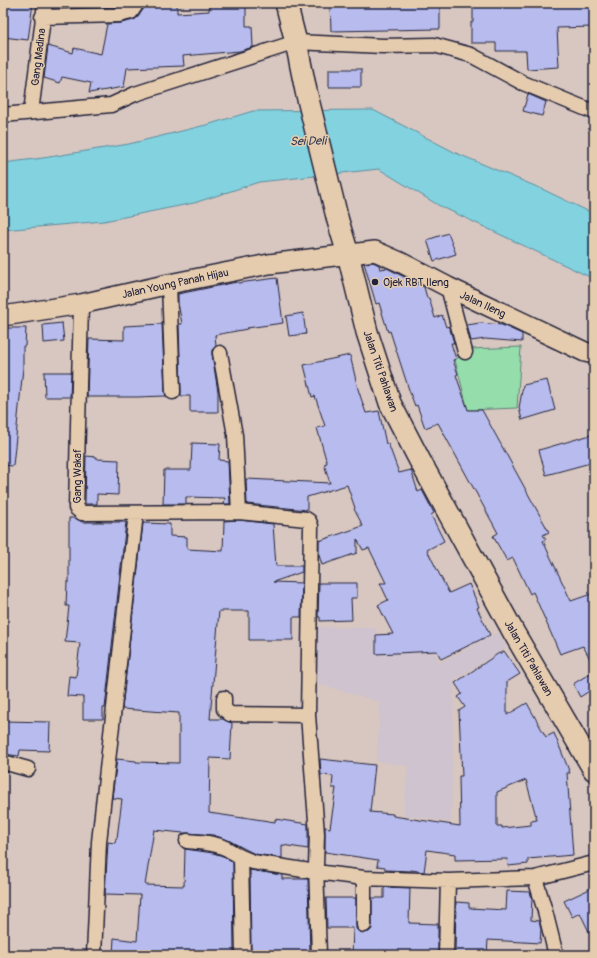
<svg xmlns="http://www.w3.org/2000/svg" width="597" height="958" font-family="Pangolin,sans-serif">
<rect width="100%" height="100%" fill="#d8c7c1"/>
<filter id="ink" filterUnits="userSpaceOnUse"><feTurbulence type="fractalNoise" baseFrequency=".025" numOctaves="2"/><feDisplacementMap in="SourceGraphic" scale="8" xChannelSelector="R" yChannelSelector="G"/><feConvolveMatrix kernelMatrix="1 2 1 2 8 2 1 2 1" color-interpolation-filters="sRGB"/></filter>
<g filter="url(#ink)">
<path fill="#cec3ce" d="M 311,627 L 376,628 L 376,634 L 429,632 L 439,663 L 498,632 L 506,648 L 454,680 L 451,822 L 403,815 L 408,766 L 377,761 L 380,702 L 315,683 Z"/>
<path fill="#95deac" stroke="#5c8074" d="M 521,347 L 517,408 L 468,410 L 455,360 L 470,349 Z"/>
<path fill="#83d2df" stroke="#5c8c9d" d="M 373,110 L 456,153 L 542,189 L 594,214 L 594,279 L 438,205 L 379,169 L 259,182 L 194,203 L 104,221 L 3,230 L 3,163 L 43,158 L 129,144 L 210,124 L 253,111 Z"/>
<path fill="#b7bbed" stroke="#22223b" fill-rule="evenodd" d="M 7,3 L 33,3 L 28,40 L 3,37 Z
M 145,3 L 177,3 L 177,13 L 209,11 L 209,3 L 246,3 L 246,26 L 252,26 L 253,47 L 240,51 L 183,56 L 184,66 L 127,68 L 124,87 L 89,93 L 91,83 L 62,77 L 60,83 L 44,78 L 48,46 L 73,53 L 74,48 L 101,54 L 107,24 L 121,23 L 134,20 L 138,17 L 144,8 Z
M 330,3 L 440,3 L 440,29 L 331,31 Z
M 473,3 L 594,3 L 594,27 L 557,28 L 559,67 L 527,69 L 526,51 L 496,51 L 496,43 L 471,43 L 471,22 L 473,22 Z
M 329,69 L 361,69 L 361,87 L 329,87 Z
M 528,94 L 546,102 L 542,116 L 523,111 Z
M 448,233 L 456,254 L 434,261 L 427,240 Z
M 373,262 L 379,265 L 380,269 L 387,268 L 410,280 L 411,286 L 419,284 L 424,287 L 427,298 L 429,298 L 435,318 L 442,315 L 446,327 L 449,326 L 454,343 L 451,343 L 456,359 L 453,360 L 458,374 L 456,375 L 468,410 L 482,410 L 549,532 L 543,535 L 546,539 L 543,541 L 571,601 L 594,593 L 594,666 L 583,646 L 560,654 L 533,592 L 530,594 L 513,558 L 507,561 L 493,536 L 498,533 L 438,423 L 425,428 L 417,405 L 415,406 L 410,393 L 390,331 L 388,332 L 379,303 L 376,304 L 364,263 Z
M 277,278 L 283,323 L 247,328 L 247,329 L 215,335 L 216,346 L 212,350 L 212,354 L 218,392 L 218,412 L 190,412 L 190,396 L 181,396 L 181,392 L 179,324 L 182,324 L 178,303 L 178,294 L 237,282 L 238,283 Z
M 303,313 L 306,334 L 289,336 L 286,316 Z
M 62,323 L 64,341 L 44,343 L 43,325 Z
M 480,323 L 502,325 L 522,334 L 522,342 L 485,339 L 471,341 L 467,325 Z
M 162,324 L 165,392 L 166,396 L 137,397 L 87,397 L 89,339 L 124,340 L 124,326 Z
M 3,328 L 26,328 L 25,346 L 23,346 L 23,368 L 13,466 L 3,465 Z
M 350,355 L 358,389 L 366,413 L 379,411 L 386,444 L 388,443 L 399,473 L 411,470 L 418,492 L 422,490 L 434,513 L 431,515 L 444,541 L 427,550 L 449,593 L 469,584 L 479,607 L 477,608 L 490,635 L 441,659 L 437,651 L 376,654 L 376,635 L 393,634 L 378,605 L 388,600 L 380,583 L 386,583 L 369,548 L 363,550 L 357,539 L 357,553 L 322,565 L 319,555 L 319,541 L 363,526 L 354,509 L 355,508 L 347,485 L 307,497 L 307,510 L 247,504 L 246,479 L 330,483 L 324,464 L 327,463 L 317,428 L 325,426 L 315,396 L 312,397 L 304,365 Z
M 44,372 L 71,372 L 70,397 L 45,397 Z
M 547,380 L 555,410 L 522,420 L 519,408 L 523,385 Z
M 594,434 L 594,462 L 546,475 L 539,450 Z
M 192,443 L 220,444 L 219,460 L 228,461 L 230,504 L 224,504 L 225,498 L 186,497 L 186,504 L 163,504 L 164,470 L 191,470 Z
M 86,456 L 97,457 L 97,459 L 119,460 L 118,495 L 97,494 L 97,504 L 85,504 Z
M 69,518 L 75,518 L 82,522 L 126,522 L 105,708 L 103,708 L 103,719 L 83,719 L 83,697 L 67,696 L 69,676 L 76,677 L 80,643 L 65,642 L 69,606 L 66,606 L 67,582 L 69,582 Z
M 239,520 L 273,524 L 276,566 L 302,566 L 302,572 L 273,582 L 302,583 L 301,617 L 293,617 L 293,640 L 249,640 L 249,611 L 219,611 L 210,719 L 223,719 L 229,722 L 232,723 L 230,759 L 210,758 L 209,813 L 243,818 L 243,817 L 275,822 L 275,819 L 308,824 L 308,849 L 282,845 L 282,858 L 255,854 L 245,849 L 228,840 L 213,835 L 188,833 L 183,833 L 154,830 L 145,885 L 184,886 L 185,849 L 213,853 L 223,856 L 233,862 L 234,955 L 113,955 L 114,938 L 137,941 L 140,895 L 105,894 L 108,842 L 115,843 L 116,838 L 117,838 L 122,799 L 112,798 L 117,759 L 136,761 L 136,762 L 179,763 L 179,713 L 122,709 L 143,523 L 170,524 L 170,536 L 187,537 L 187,549 L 223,551 L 224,521 Z
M 319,583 L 357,583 L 357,598 L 351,598 L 352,620 L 320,621 L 320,617 L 318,617 Z
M 504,651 L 520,674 L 507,682 L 507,715 L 527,703 L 546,737 L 554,733 L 570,773 L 567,773 L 573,855 L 528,859 L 528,864 L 508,866 L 507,859 L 455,860 L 455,854 L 427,850 L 424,872 L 411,870 L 411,871 L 385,870 L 385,867 L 377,866 L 378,860 L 325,852 L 325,827 L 330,828 L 336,788 L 332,788 L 333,776 L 321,775 L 320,759 L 375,765 L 370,812 L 393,814 L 393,816 L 460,826 L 459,776 L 462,776 L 459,711 L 465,707 L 458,697 L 462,694 L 455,683 L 499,653 L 500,654 ZM 526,780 L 537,820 L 531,821 L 531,825 L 502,828 L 502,826 L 497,826 L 497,792 Z
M 594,671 L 594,688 L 580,697 L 573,684 Z
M 3,721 L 50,722 L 49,751 L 20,750 L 19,756 L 3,754 Z
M 250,870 L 282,875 L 282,879 L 308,879 L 310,955 L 251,955 Z
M 384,887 L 410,888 L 409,923 L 438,924 L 438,953 L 422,952 L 422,955 L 352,955 L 353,928 L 327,928 L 326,898 L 356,898 L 356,929 L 359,932 L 364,933 L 369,932 L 372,929 L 372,898 L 384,898 Z
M 594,887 L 594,942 L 580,913 L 572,917 L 564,901 Z
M 507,891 L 530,892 L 532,898 L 531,920 L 539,921 L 541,929 L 540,943 L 488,940 L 487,955 L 463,955 L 463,954 L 455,954 L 456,902 L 469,903 L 469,908 L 506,910 Z"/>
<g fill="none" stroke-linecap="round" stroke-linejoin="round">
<g stroke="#22223b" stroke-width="17">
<path id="street" d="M 42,17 L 119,15 L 131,12 L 137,3
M 31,112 L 45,3
M 3,115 L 111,105 L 135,94 L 296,42 L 383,46 L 434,45 L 471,55 L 523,83 L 594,112
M 169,284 L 173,392
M 448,287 L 465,352
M 81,304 L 76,508 L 82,513 L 239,512 L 306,519 L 309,521 L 311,526 L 308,715 L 317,834 L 316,866 L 319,955
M 220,353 L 235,435 L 239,512
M 224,698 L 224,709 L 230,714 L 308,715
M 3,762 L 28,769
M 187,841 C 199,842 213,842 225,848 C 230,850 235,854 241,857
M 364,878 L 364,925
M 535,878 L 545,911 L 556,955
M 94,955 L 99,842 L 103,805 L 136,513
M 243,955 L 241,857 L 253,862 L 316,872 L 364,878 L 448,881 L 535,878 L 594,863
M 446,955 L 448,881"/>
</g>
<g stroke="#22223b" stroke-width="22">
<path id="secondary" d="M 3,316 L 81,304 L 169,284 L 269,264 L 375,251 L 400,262 L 448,287 L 585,352 L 594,354"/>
</g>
<g stroke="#22223b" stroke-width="24">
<path id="primary" d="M 286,3 L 296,42 L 306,91 L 338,221 L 348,254 L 367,332 L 390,403 L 419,459 L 514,633 L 594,770"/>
</g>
<use href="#street" stroke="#e6ccae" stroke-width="14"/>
<use href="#secondary" stroke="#e6ccae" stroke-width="19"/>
<use href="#primary" stroke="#e6ccae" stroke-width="21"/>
</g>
</g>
<circle fill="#22223b" stroke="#e6ccae" stroke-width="1.5" cx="375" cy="282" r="4"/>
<g text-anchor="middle" stroke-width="3" stroke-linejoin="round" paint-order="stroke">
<g font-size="11" fill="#22223b" stroke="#e6ccae">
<text transform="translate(38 57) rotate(-83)" y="4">Gang Madina</text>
<text transform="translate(175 283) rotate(-12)" y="4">Jalan Young Panah Hijau</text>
<text transform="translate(483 304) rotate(25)" y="4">Jalan Ileng</text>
<text transform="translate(381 371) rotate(71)" y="4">Jalan Titi Pahlawan</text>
<text transform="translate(77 476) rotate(-90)" y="4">Gang Wakaf</text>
<text transform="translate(529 658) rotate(60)" y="4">Jalan Titi Pahlawan</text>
</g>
<g font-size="11" fill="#22223b" stroke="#e6ccae" text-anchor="start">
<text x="383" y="286">Ojek RBT Ileng</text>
</g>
<g font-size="12" font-style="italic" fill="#313c54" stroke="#e6ccae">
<text transform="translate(308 141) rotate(-1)" y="4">Sei Deli</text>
</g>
</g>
<rect width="597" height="958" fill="none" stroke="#e6ccae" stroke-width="16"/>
<rect x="8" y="8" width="581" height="942" fill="none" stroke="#22223b" stroke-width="1.5" filter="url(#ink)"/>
</svg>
